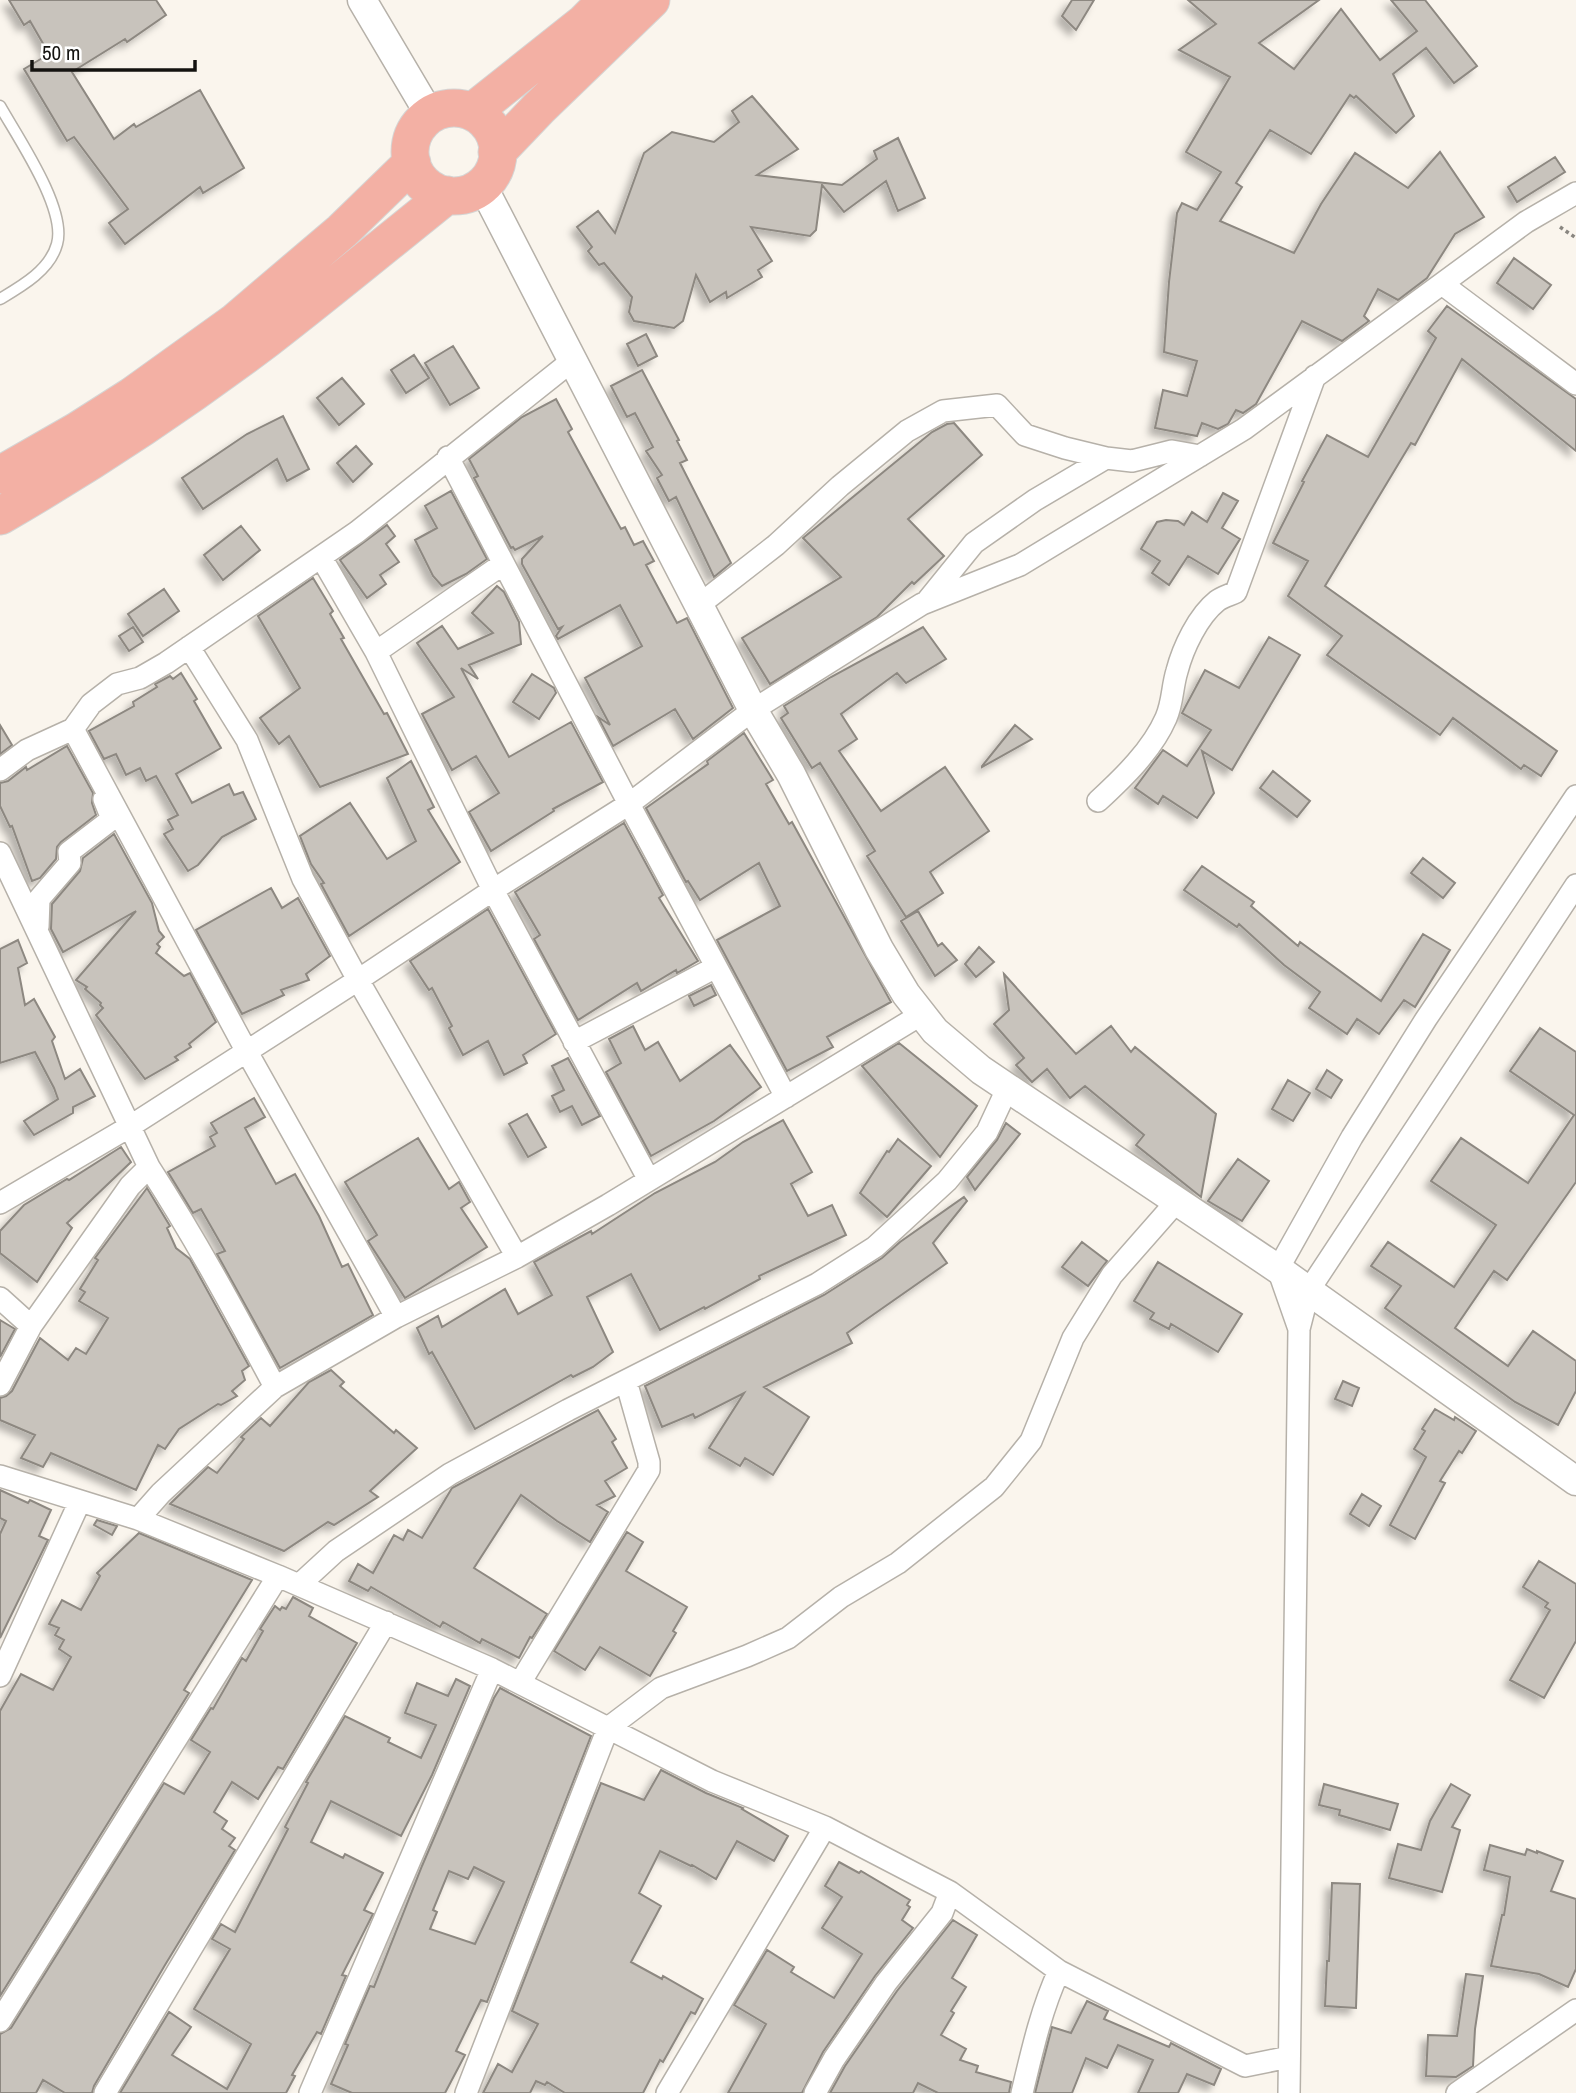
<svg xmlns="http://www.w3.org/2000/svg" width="1576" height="2093" font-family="'Archivo Narrow',sans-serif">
<defs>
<filter id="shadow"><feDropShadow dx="-6" dy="6" stdDeviation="3.5" flood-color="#0004"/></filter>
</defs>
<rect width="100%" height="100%" fill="#faf5ed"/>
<path fill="#c8c3bc" stroke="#8d8881" stroke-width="2" fill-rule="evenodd" filter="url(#shadow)" d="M 9,0 L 156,0 L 166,15 L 127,42 L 125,39 L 72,72 L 114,139 L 134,124 L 136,127 L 200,90 L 244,168 L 203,193 L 200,187 L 125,244 L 109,223 L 128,209 L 74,137 L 67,141 L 24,69 L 49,54 L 30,21 L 24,25 Z
M 1072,0 L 1094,0 L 1076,30 L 1062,16 Z
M 1188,0 L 1319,0 L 1259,43 L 1294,69 L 1341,9 L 1380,60 L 1417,31 L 1391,0 L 1425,0 L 1477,66 L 1454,83 L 1426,48 L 1393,74 L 1414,116 L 1396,133 L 1356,96 L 1354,98 L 1350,95 L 1311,154 L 1270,130 L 1236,183 L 1242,187 L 1220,221 L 1294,253 L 1321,204 L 1355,153 L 1408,188 L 1440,152 L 1484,217 L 1455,234 L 1427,278 L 1398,300 L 1378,289 L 1364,316 L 1369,321 L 1342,341 L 1302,321 L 1256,404 L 1243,413 L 1236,410 L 1228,424 L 1218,429 L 1202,423 L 1197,436 L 1155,428 L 1163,390 L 1187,396 L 1197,361 L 1164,352 L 1169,282 L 1177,213 L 1182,203 L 1197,210 L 1221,172 L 1186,152 L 1230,77 L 1179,50 L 1216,24 Z
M 752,96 L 798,149 L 757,175 L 842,185 L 877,159 L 874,151 L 898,138 L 925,198 L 898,211 L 886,181 L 844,212 L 822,185 L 816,230 L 810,236 L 751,227 L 772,261 L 758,270 L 762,277 L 727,298 L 726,292 L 710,302 L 696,275 L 683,321 L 674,328 L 634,321 L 629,312 L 632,297 L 604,263 L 599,265 L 588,251 L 592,247 L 577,227 L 598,211 L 615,233 L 644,153 L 672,132 L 714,142 L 739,122 L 732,111 Z
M 1555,157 L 1565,172 L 1517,202 L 1508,187 Z
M 1514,258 L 1551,285 L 1533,309 L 1497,283 Z
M 1447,306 L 1576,399 L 1576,451 L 1462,359 L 1415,445 L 1411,443 L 1325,586 L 1557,751 L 1541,776 L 1524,765 L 1521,769 L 1453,718 L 1440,735 L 1327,655 L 1342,636 L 1288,596 L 1308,561 L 1273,543 L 1304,482 L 1302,481 L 1327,435 L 1368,457 L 1436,338 L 1428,331 Z
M 646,334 L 657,356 L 638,366 L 627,344 Z
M 453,346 L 479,388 L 450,405 L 425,363 Z
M 414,355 L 429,378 L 406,393 L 391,370 Z
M 642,370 L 679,440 L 677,441 L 687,460 L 680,463 L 731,563 L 714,577 L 676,497 L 669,501 L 657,478 L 662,475 L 646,451 L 653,447 L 635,413 L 627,417 L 611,386 Z
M 342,378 L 364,404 L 339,425 L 317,398 Z
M 556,399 L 572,429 L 568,432 L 621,529 L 625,527 L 634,545 L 643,541 L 654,561 L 646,565 L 677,623 L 687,618 L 733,708 L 693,739 L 675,709 L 613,746 L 598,717 L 610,725 L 585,678 L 642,646 L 620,605 L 558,639 L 556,636 L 562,627 L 558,629 L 522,564 L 522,559 L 543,536 L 515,550 L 513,547 L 511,548 L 474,478 L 478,476 L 469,459 L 522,417 Z
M 283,416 L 309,469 L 287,481 L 277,459 L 203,509 L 182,478 L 247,434 Z
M 954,423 L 982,455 L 908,519 L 944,556 L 914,584 L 912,582 L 877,617 L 770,684 L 742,638 L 841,577 L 803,538 L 932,432 L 947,424 Z
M 356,446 L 372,464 L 353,482 L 337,463 Z
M 451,491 L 487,559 L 466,574 L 442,586 L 433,576 L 415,540 L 437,528 L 425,506 Z
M 1223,493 L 1238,501 L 1222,528 L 1240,539 L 1218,574 L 1188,556 L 1169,585 L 1152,573 L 1160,561 L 1141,549 L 1157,522 L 1166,520 L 1178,521 L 1184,525 L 1192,512 L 1207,522 Z
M 387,525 L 395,536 L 386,544 L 399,562 L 380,575 L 386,584 L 367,598 L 340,560 Z
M 241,526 L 260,550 L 223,580 L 204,555 Z
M 313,578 L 333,611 L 330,614 L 344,638 L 341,639 L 384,714 L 387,713 L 408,754 L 320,787 L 289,736 L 279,744 L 260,718 L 300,688 L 258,616 Z
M 497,586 L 504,592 L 519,622 L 521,644 L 469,665 L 478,679 L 461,668 L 509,757 L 571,722 L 603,782 L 553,809 L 554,811 L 491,851 L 469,812 L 499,793 L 476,756 L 452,770 L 422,714 L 454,697 L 417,643 L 442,626 L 458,649 L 493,633 L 472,613 Z
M 164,589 L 179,611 L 143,636 L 128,614 Z
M 133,627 L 143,642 L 129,651 L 119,636 Z
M 923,627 L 946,659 L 906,683 L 897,673 L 841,714 L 857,739 L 839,751 L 881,811 L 945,767 L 989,831 L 930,872 L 943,893 L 906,917 L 867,856 L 875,851 L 820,763 L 812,768 L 781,718 L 788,713 L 784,706 L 831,677 Z
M 1269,637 L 1300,655 L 1232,770 L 1202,751 L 1214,793 L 1197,818 L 1163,796 L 1158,804 L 1135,788 L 1163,750 L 1187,766 L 1211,730 L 1182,713 L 1205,670 L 1239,688 Z
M 181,673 L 197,699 L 194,701 L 221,748 L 176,774 L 192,803 L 229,784 L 234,795 L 243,792 L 256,819 L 222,837 L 198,865 L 188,871 L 164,834 L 173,829 L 168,820 L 178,815 L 156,776 L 146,781 L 140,768 L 126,775 L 116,754 L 104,759 L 89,731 L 134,706 L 133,702 L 157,687 L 155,684 L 170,676 L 173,679 Z
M 532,674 L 554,688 L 556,693 L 539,719 L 513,702 Z
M 0,725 L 12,745 L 0,754 Z
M 1015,725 L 1032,739 L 982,767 L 982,766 Z
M 744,733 L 773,780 L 766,784 L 789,824 L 792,822 L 891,1002 L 827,1037 L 833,1047 L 787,1071 L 717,940 L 780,906 L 759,863 L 700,900 L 688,881 L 686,882 L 646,808 L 708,764 L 707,761 Z
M 67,746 L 93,793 L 92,803 L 96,815 L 61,842 L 57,847 L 56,859 L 40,878 L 32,881 L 12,826 L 10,827 L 0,806 L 0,783 L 8,781 L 26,767 L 27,770 Z
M 411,761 L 434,807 L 428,810 L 460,862 L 349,936 L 321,884 L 324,883 L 311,864 L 300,836 L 350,803 L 387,859 L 416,841 L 387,778 Z
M 1273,771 L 1310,801 L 1297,817 L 1260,788 Z
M 624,823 L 663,895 L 659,898 L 698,961 L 677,973 L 676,970 L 641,991 L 637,983 L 578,1020 L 534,939 L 540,935 L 515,892 Z
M 114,834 L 152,903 L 159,931 L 164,937 L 157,944 L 160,947 L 156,953 L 184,976 L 190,973 L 216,1022 L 189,1044 L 191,1047 L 175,1057 L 178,1060 L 145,1079 L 96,1015 L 103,1008 L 100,1005 L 101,1003 L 85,989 L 87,987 L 76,980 L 136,911 L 63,952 L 51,929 L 52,904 L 80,871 L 83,858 Z
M 1423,858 L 1455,883 L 1443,898 L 1411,873 Z
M 1202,866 L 1254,902 L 1251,906 L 1298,946 L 1300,942 L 1381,1001 L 1423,934 L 1450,950 L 1415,1007 L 1404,1000 L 1379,1034 L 1357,1019 L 1347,1034 L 1309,1008 L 1320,992 L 1284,965 L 1239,924 L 1237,927 L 1184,890 Z
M 271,888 L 282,908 L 298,898 L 330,956 L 306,974 L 309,980 L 281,990 L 284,995 L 242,1014 L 196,930 Z
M 488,909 L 556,1034 L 523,1055 L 527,1063 L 504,1075 L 488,1041 L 463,1055 L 449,1028 L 452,1026 L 432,988 L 429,990 L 410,961 Z
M 918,911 L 938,946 L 942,943 L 957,960 L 935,976 L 901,921 Z
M 18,940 L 27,963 L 18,968 L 25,1005 L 34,999 L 55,1037 L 52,1041 L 65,1079 L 80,1069 L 95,1096 L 73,1107 L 73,1113 L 34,1135 L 24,1121 L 58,1099 L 54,1088 L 35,1052 L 0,1063 L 0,949 Z
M 979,947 L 994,962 L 976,977 L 965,964 Z
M 1004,974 L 1076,1054 L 1111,1026 L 1131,1052 L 1135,1047 L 1216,1114 L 1201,1197 L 1136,1145 L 1144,1135 L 1085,1086 L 1070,1098 L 1047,1069 L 1032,1082 L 1016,1065 L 1024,1058 L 994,1024 L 1009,1010 Z
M 711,985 L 716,995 L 694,1006 L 689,996 Z
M 633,1026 L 645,1050 L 658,1042 L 680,1081 L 730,1045 L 761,1087 L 714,1121 L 651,1156 L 606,1072 L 621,1063 L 609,1039 Z
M 1540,1028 L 1576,1052 L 1576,1182 L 1507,1280 L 1494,1271 L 1455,1328 L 1508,1366 L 1533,1331 L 1576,1361 L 1576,1391 L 1558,1425 L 1515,1402 L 1385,1308 L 1401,1286 L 1371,1266 L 1388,1242 L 1454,1287 L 1496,1225 L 1431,1181 L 1461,1138 L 1528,1183 L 1574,1115 L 1510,1071 Z
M 899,1043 L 977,1106 L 940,1157 L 862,1066 Z
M 568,1058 L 600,1116 L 582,1125 L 572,1106 L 560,1112 L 552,1096 L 564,1090 L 552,1066 Z
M 1327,1070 L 1342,1080 L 1331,1098 L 1316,1089 Z
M 1288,1080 L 1310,1093 L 1293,1121 L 1272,1109 Z
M 254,1098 L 265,1117 L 245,1128 L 276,1184 L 295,1174 L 319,1216 L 342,1267 L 348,1264 L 373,1315 L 280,1368 L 217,1254 L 225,1251 L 201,1209 L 193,1213 L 168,1172 L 215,1146 L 210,1137 L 217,1133 L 211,1123 Z
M 527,1114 L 546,1147 L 528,1157 L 509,1124 Z
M 783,1120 L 812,1172 L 791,1184 L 808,1216 L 832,1205 L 846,1235 L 759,1276 L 760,1279 L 705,1309 L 704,1307 L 660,1330 L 631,1274 L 587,1297 L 613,1352 L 593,1367 L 573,1377 L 571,1375 L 475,1429 L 432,1352 L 429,1354 L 417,1328 L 438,1316 L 442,1327 L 505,1289 L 518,1314 L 552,1295 L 534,1262 L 591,1231 L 592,1234 L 655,1193 L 715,1162 L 743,1142 Z
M 1006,1123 L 1020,1134 L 975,1190 L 967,1177 L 997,1140 Z
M 418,1138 L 449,1189 L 459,1182 L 470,1202 L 461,1208 L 487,1247 L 405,1298 L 368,1241 L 377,1235 L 345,1182 Z
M 898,1139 L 931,1166 L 887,1217 L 860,1193 L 887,1151 L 889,1152 Z
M 121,1147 L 131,1162 L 67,1223 L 72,1228 L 37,1282 L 0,1253 L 0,1231 L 24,1205 L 67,1179 L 69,1180 Z
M 1238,1159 L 1269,1181 L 1242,1221 L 1208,1201 Z
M 147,1188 L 170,1226 L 167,1228 L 176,1248 L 190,1259 L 249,1366 L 242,1371 L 245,1380 L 232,1391 L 237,1396 L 221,1405 L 218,1404 L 179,1429 L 165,1449 L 158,1445 L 136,1490 L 51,1453 L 43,1467 L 21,1458 L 35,1435 L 0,1420 L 0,1398 L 6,1396 L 12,1391 L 40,1338 L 68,1360 L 76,1348 L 86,1354 L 108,1318 L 79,1301 L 85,1292 L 80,1289 L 98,1260 L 95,1258 Z
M 964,1197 L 967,1201 L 933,1243 L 947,1263 L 847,1333 L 852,1343 L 764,1387 L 809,1417 L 773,1475 L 745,1458 L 740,1466 L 709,1448 L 744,1393 L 695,1418 L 693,1414 L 662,1427 L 645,1386 L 824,1295 L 882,1258 L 900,1242 Z
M 1082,1242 L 1107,1261 L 1088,1286 L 1062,1267 Z
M 1158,1262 L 1242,1314 L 1218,1352 L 1171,1324 L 1169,1329 L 1150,1319 L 1154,1313 L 1134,1301 Z
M 0,1320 L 15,1329 L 0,1357 Z
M 331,1370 L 344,1382 L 340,1386 L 394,1433 L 396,1430 L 417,1448 L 370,1491 L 378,1497 L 334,1525 L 328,1522 L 284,1551 L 170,1504 L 208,1467 L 217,1473 L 244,1439 L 241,1437 L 261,1418 L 270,1426 L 309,1382 Z
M 1343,1381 L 1359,1388 L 1352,1406 L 1335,1399 Z
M 1435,1409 L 1454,1420 L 1455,1417 L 1476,1431 L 1462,1453 L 1459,1451 L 1440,1481 L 1445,1483 L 1415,1539 L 1390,1525 L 1426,1457 L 1414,1449 L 1425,1431 L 1422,1429 Z
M 598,1410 L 616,1439 L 612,1442 L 627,1468 L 605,1481 L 615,1496 L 597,1505 L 608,1512 L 590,1542 L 557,1521 L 521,1495 L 474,1568 L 547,1614 L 532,1638 L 530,1637 L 519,1658 L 482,1639 L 480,1643 L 443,1622 L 440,1627 L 371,1587 L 368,1591 L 349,1581 L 358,1564 L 373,1573 L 394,1535 L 403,1540 L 408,1530 L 422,1538 L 452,1488 Z
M 0,1490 L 28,1503 L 30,1500 L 51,1510 L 39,1536 L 48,1540 L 0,1638 L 0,1534 L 6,1521 L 0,1518 Z
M 1362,1494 L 1381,1506 L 1369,1526 L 1350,1514 Z
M 97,1520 L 117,1526 L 112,1535 L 94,1525 Z
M 627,1532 L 643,1542 L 626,1571 L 687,1607 L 673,1631 L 676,1633 L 650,1676 L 600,1647 L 585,1670 L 554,1651 Z
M 139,1533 L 252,1580 L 184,1690 L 189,1693 L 0,1996 L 0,1711 L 21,1674 L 53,1690 L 71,1657 L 59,1649 L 64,1640 L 55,1635 L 59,1628 L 49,1624 L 62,1600 L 81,1610 L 100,1576 L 97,1573 Z
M 1539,1561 L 1576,1584 L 1576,1641 L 1544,1698 L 1510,1680 L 1550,1610 L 1545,1607 L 1548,1603 L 1523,1587 Z
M 293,1597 L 313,1608 L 309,1616 L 357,1643 L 283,1769 L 278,1767 L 258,1799 L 232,1782 L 214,1812 L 227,1821 L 222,1829 L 235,1838 L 229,1846 L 235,1850 L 165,1965 L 94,2086 L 92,2093 L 65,2093 L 43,2080 L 36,2093 L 0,2093 L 0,2034 L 11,2028 L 164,1783 L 184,1794 L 210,1752 L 191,1740 L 211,1708 L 213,1709 L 242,1658 L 246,1661 L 263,1631 L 260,1629 L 275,1606 L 280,1610 L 282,1607 L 286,1609 Z
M 456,1679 L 470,1686 L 432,1775 L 401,1836 L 331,1801 L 311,1842 L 343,1858 L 345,1854 L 383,1873 L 364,1910 L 373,1914 L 342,1975 L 346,1976 L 321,2034 L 317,2032 L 292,2075 L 295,2076 L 286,2093 L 120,2093 L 169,2012 L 191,2027 L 172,2055 L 227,2089 L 251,2044 L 194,2009 L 230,1949 L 212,1939 L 221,1924 L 235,1932 L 288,1829 L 285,1827 L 308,1783 L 306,1782 L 345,1716 L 390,1738 L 388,1742 L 421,1758 L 436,1725 L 405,1713 L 417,1683 L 448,1696 Z
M 500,1688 L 591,1736 L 487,2002 L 481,2000 L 456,2051 L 465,2055 L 445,2093 L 352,2093 L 331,2084 L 348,2045 L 345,2044 L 370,1986 L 374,1987 L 422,1866 L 494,1698 ZM 474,1867 L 504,1882 L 475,1944 L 430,1929 L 437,1912 L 433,1910 L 449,1871 L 468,1879 Z
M 661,1770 L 706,1793 L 743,1808 L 742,1809 L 788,1836 L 774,1861 L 737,1841 L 716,1879 L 692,1865 L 691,1866 L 660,1851 L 639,1893 L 661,1906 L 631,1962 L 662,1979 L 663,1976 L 703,1999 L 695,2014 L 691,2012 L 663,2062 L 660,2060 L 643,2093 L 565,2093 L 547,2082 L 545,2085 L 536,2081 L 530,2093 L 483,2093 L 498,2064 L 512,2072 L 538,2024 L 512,2011 L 601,1783 L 644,1800 Z
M 1324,1784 L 1398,1804 L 1390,1830 L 1339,1815 L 1340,1810 L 1319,1805 Z
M 1451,1784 L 1470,1795 L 1452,1827 L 1460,1830 L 1442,1892 L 1389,1878 L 1398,1844 L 1421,1850 L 1430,1821 Z
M 1490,1845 L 1525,1855 L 1527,1849 L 1537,1853 L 1537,1851 L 1563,1861 L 1551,1891 L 1576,1899 L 1576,1969 L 1568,1987 L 1539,1974 L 1491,1966 L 1502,1915 L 1504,1915 L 1510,1877 L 1484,1870 Z
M 839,1862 L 859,1873 L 861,1871 L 910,1900 L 907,1905 L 910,1907 L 902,1920 L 913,1928 L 875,1976 L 823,2052 L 802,2093 L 728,2093 L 766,2024 L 734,2005 L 767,1950 L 794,1967 L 791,1972 L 834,1998 L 862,1954 L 822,1928 L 842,1897 L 825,1886 Z
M 1332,1883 L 1360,1884 L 1356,2008 L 1325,2006 L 1327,1961 L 1329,1961 Z
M 953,1920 L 977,1935 L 952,1978 L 966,1987 L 951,2011 L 954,2013 L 941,2035 L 966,2049 L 960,2060 L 978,2066 L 976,2072 L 1011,2082 L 1009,2093 L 938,2093 L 918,2083 L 913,2093 L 830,2093 L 845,2066 L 897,1991 Z
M 1466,1974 L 1483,1976 L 1475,2029 L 1473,2066 L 1456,2077 L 1426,2076 L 1428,2035 L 1457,2036 Z
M 1087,2001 L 1108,2011 L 1104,2019 L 1169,2047 L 1171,2043 L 1221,2069 L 1214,2085 L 1187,2074 L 1178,2093 L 1138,2093 L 1153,2060 L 1118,2045 L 1107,2068 L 1086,2058 L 1072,2093 L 1035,2093 L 1052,2027 L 1071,2033 Z"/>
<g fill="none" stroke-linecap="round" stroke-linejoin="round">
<g stroke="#b6b1a9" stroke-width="13">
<path id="service" d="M 0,106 C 18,138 67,209 57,244 C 50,270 22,286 0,299"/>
</g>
<g stroke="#b6b1a9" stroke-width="24">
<path id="minor" d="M 1442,284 L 1576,384
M 448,457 L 629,804 L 786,1097
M 321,557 L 376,652 L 493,890 L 649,1180
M 927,601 L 974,543 L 1035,500 L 1106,458
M 699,605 L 776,545 L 840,486 L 907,431 L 943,411 L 997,405 L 1025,435 L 1065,448 L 1106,458 L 1132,461 L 1172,451 L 1200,456
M 189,647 L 247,740 L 303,879 L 358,980 L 517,1257
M 376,652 L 503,564
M 73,729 L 247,1052 L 396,1317
M 0,770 L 27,750 L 73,729 L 91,704 L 117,684 L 140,678 L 166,663 L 357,532 L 573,360
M 1098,801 C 1124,777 1152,750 1166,718 C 1173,702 1172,687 1177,671 C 1183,648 1198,616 1217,601 C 1222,597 1230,595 1236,592 L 1315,376
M 0,853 L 149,1167 C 195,1238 235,1312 275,1387
M 38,927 L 39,899 L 70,863 L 69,852 L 112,819 L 104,799
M 574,1042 L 716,967
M 0,1203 L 129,1127 L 358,980 L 493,890 L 629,804 L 753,710 L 877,632 L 922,604 L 1020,565 L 1244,429 L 1526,222 L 1576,193
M 0,1298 L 31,1326
M 1299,1329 L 1278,1269 L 1352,1137 L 1426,1019 L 1576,796
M 0,1385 L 31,1326 L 130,1186 L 149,1167
M 0,1476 L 138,1519 L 278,1576 L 492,1669 L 712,1781 L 825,1827 L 950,1892 L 1059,1971 L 1245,2066 L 1289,2057
M 138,1519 L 161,1493 L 275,1387 L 396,1317 L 517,1257 L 608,1205 L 922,1014
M 299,1585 L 336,1551 L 450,1474 L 568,1410 L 817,1284 L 875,1247 L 947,1181 L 987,1132 L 1008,1087
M 0,1676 L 80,1501
M 520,1683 L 649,1470 L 649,1462 L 626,1381
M 0,2021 L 278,1576
M 105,2093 L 386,1622
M 310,2093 L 492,1669
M 466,2093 L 608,1728 L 661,1688 L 747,1656 L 788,1638 L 841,1597 L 898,1563 L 994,1487 L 1031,1441 L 1073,1338 L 1112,1275 L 1177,1201
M 667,2093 L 825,1827
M 815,2093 L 834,2059 L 886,1983 L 942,1913 L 950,1892
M 1022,2093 C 1032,2051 1041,2010 1059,1971
M 1289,2093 L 1299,1329 L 1309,1290 L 1576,885
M 1457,2093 L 1576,2010"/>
</g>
<g stroke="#b6b1a9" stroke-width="31">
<path id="tertiary" d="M 362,0 L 430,115
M 482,185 L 753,710 L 791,774 L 879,949 L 906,994 L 935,1031 L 981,1070 L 1278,1269 L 1576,1481"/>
</g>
<g stroke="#d5d5d4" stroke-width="39">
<path id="trunk" d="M410 152a44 44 0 1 1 88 0a44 44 0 1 1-88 0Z
M 472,112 L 584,23 L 607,0
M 497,152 L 539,108 L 651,0
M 0,475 L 77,431 L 132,396 L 235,322 L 342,231 L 412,163
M 0,516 C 92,463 182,403 267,339 C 328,292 387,243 447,195"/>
</g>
<path stroke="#898680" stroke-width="3.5" stroke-dasharray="3.5 3.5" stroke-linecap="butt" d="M 1560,227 L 1576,238"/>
<use href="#service" stroke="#fff" stroke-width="10"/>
<use href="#minor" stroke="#fff" stroke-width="21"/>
<use href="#tertiary" stroke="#fff" stroke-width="28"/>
<use href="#trunk" stroke="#f3b0a4" stroke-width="37"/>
</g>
<path d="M32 60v10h163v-10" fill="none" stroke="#141310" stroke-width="3.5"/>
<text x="42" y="60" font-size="21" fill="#141310" stroke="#ffffff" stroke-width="5" paint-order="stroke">50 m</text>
</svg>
